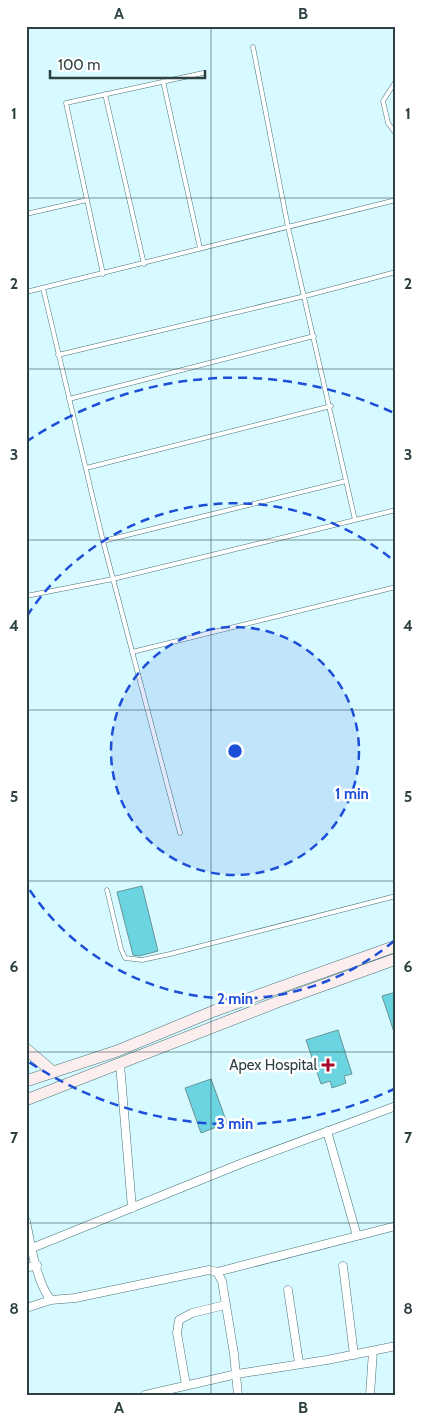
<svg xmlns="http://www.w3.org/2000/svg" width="422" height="1421" font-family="Cabin,sans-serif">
<rect width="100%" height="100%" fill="#d6faff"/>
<path fill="#6ad4e0" stroke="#689398" d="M 142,886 L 158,951 L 139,956 L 133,955 L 117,892 Z
M 396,992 L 396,1032 L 394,1032 L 382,996 Z
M 338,1030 L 352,1074 L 344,1076 L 346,1083 L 332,1088 L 330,1081 L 321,1084 L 306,1040 Z
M 211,1079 L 227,1123 L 201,1133 L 185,1088 Z"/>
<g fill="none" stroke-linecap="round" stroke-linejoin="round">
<g stroke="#497378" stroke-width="5">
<path id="lane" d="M 253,47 L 288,227 L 355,520
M 163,81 L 200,248
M 396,81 L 383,101 L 388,123 L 396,134
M 105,94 L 144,264
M 26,214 L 87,200
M 103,274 L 66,103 L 203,73
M 43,288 L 103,541 L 180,833
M 26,292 L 396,200
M 58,355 L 305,296 L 396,272
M 69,399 L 314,336
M 86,468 L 331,406
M 103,541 L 346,481
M 26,596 L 113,579 L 396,510
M 132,652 L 396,587
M 107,890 L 121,949 L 125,958 L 142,960 L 170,954 L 396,896"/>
</g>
<g stroke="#497378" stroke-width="9">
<path id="street" d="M 120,1064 L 132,1208
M 327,1131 L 357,1236
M 26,1221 C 30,1242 37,1284 51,1300 L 75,1298 L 209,1270 L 217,1272 L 222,1281 L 234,1354 L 238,1395
M 32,1248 L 245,1162 L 396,1106
M 343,1266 L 354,1355
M 26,1268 L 37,1265
M 217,1272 L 396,1226
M 288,1290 L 299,1363
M 26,1308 L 51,1300
M 186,1385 L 177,1333 L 179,1320 L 192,1313 L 225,1305
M 145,1395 L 237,1374 L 327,1360 L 396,1346
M 370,1395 L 373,1351"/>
</g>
<g stroke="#497378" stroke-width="12">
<path id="secondary" d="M 26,1049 L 53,1072
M 26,1081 L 117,1051 L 214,1011 L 396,946
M 26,1100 L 285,999 L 396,959"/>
</g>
<use href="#lane" stroke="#fff" stroke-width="4"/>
<use href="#street" stroke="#fff" stroke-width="8"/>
<use href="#secondary" stroke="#fceeee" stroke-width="11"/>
</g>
<path fill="none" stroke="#2d4042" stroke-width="1" stroke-opacity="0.55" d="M 211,26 L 211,1395M 26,198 L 396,198M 26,369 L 396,369M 26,540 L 396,540M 26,710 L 396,710M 26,881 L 396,881M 26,1052 L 396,1052M 26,1223 L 396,1223"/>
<circle cx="235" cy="751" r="124" fill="#1d4ed8" fill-opacity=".12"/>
<g fill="none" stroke="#1d4ed8" stroke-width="2.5" stroke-dasharray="9 6">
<circle cx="235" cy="751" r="124"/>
<path d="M394 941A248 248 0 0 1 27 886M27 616A248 248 0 0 1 394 561"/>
<path d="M396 1088A373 373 0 0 1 26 1060M26 442A373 373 0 0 1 396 414"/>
</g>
<path fill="#a60b2d" stroke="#fff" stroke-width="2" d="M325.5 1057.5h5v5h5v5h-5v5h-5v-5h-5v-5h5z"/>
<g text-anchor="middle" stroke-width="5" stroke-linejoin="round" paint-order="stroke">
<g font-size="15" fill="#2d4042" stroke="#fff" text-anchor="end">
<text x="317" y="1070">Apex Hospital</text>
</g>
</g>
<circle cx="235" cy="751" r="8" fill="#1d4ed8" stroke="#fff" stroke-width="2.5"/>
<g font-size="15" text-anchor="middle" font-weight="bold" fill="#1d4ed8" stroke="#fff" stroke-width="5" stroke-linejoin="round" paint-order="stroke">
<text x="352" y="799">1 min</text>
<text x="235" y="1004">2 min</text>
<text x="235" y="1129">3 min</text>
</g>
<rect width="422" height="1421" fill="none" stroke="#ffffff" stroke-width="55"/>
<path d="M50 70v8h155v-8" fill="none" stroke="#2d4042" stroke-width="2.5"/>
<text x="58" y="70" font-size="15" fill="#2d4042" stroke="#ffffff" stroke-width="4" paint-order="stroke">100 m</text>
<rect x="28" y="28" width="366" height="1366" fill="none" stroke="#2d4042" stroke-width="2"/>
<g font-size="16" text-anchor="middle" font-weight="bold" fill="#2d4042">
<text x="119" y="19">A</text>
<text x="303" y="19">B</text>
<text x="14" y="119">1</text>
<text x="408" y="119">1</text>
<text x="14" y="289">2</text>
<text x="408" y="289">2</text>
<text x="14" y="460">3</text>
<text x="408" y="460">3</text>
<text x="14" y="631">4</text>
<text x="408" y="631">4</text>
<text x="14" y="802">5</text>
<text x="408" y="802">5</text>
<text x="14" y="972">6</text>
<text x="408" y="972">6</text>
<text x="14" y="1143">7</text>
<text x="408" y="1143">7</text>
<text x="14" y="1314">8</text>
<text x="408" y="1314">8</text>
<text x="119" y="1413">A</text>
<text x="303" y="1413">B</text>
</g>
</svg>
